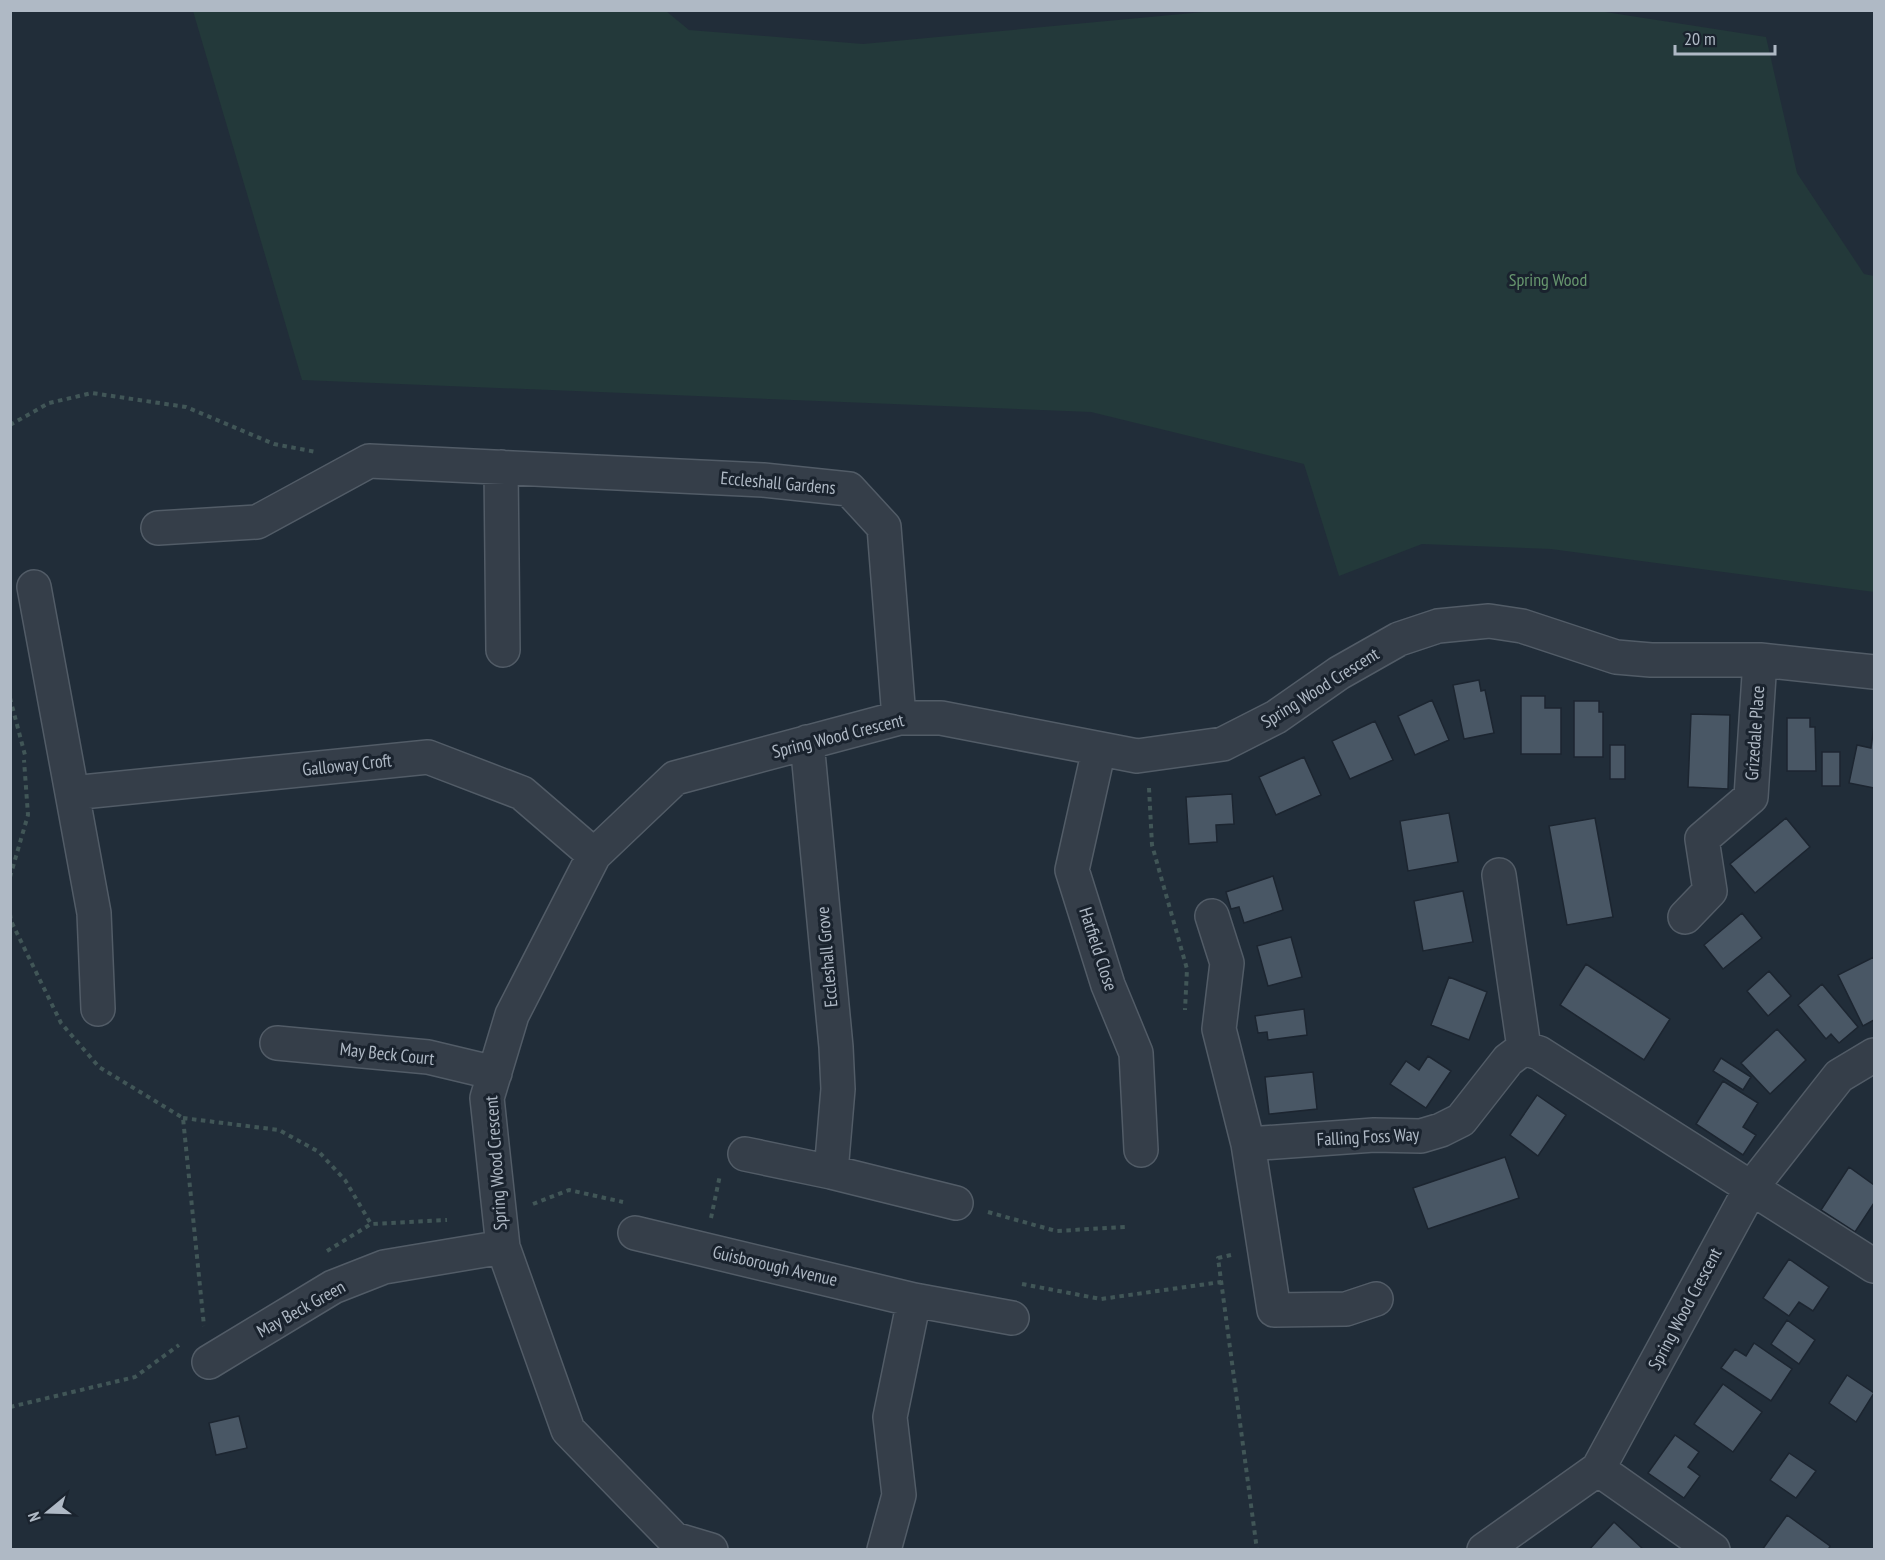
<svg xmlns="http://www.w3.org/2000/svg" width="1885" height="1560" font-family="'PT Sans Narrow',sans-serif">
<rect width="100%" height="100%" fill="#212d39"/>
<path fill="#23393a" d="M 1214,11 L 1599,11 L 1766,37 L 1797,173 L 1864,274 L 1874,276 L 1874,592 L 1551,549 L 1422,544 L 1339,576 L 1304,464 L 1091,412 L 302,380 L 193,11 L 666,11 L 689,30 L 863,44 Z"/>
<path fill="#495765" stroke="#1c2530" stroke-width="1.5" d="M 1479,680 L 1481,691 L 1485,690 L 1494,733 L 1464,739 L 1453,685 Z
M 1521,696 L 1545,696 L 1545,708 L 1561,708 L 1561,754 L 1521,754 Z
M 1432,700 L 1449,740 L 1415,755 L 1398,716 Z
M 1574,701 L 1599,701 L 1599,712 L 1603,712 L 1603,757 L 1574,757 Z
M 1691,714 L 1730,715 L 1728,789 L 1688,787 Z
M 1787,718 L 1810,718 L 1810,727 L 1815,727 L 1816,771 L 1787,771 Z
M 1375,721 L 1393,760 L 1350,779 L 1332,741 Z
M 1874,726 L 1874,788 L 1849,783 L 1857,745 L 1871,748 Z
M 1610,745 L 1625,745 L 1625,779 L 1610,779 Z
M 1822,752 L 1840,752 L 1840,786 L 1822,786 Z
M 1304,757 L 1321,795 L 1276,815 L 1259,777 Z
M 1232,794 L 1234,824 L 1216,825 L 1217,842 L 1189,844 L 1186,797 Z
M 1449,813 L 1458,862 L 1408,871 L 1400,821 Z
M 1595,818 L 1613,917 L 1567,925 L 1549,826 Z
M 1786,818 L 1810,847 L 1755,893 L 1730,864 Z
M 1273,876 L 1283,910 L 1244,923 L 1239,907 L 1231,909 L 1226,892 Z
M 1463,891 L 1473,942 L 1423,951 L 1414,901 Z
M 1742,913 L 1762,938 L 1723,969 L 1704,945 Z
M 1291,937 L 1302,977 L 1268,986 L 1257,946 Z
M 1874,957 L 1874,1020 L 1863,1026 L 1838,975 Z
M 1586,964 L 1670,1019 L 1644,1060 L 1560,1005 Z
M 1769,971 L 1791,996 L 1768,1016 L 1747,991 Z
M 1449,977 L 1487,992 L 1469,1040 L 1431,1025 Z
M 1822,984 L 1858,1027 L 1839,1043 L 1831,1034 L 1826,1039 L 1798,1005 Z
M 1304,1009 L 1307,1035 L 1268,1040 L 1267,1032 L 1258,1033 L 1255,1016 Z
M 1777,1029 L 1806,1060 L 1770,1094 L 1741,1063 Z
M 1428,1056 L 1451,1071 L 1426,1108 L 1390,1084 L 1406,1061 L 1419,1070 Z
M 1721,1058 L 1751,1077 L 1743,1090 L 1713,1071 Z
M 1313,1072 L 1317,1109 L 1269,1114 L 1265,1077 Z
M 1723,1081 L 1758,1103 L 1743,1127 L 1756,1135 L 1743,1155 L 1696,1124 Z
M 1537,1095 L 1566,1115 L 1538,1156 L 1510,1135 Z
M 1505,1157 L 1519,1198 L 1428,1229 L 1413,1188 Z
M 1849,1167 L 1874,1185 L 1874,1203 L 1855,1232 L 1821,1210 Z
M 1789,1259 L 1829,1287 L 1813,1311 L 1799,1302 L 1789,1316 L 1763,1298 Z
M 1787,1320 L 1815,1340 L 1799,1364 L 1771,1344 Z
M 1754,1343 L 1792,1369 L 1771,1401 L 1721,1368 L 1735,1349 L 1746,1356 Z
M 1847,1375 L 1874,1393 L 1856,1422 L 1829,1403 Z
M 1723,1384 L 1762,1412 L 1733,1452 L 1694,1424 Z
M 239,1416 L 247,1448 L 216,1455 L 209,1423 Z
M 1675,1435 L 1699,1452 L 1688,1467 L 1700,1476 L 1684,1498 L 1648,1473 Z
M 1789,1453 L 1816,1471 L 1796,1498 L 1770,1480 Z
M 1787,1515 L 1830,1546 L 1828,1550 L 1762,1550 Z
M 1614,1522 L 1644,1550 L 1589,1550 Z"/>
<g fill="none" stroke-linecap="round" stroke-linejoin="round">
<g stroke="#525c67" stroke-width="36">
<path id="street" d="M 501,467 L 503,650
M 158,528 L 257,522 L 369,461 L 763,480 L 849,489 L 884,527 L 899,718
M 34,587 L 72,793
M 807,742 L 836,1047 L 838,1089 L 831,1172 L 956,1203
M 1099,749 L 1072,870 L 1108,985 L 1136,1053 L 1141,1150
M 1499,875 L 1524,1048
M 1212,916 L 1227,963 L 1219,1029 L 1248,1144 L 1274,1310 L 1346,1309 L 1376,1299
M 1685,917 L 1710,891 L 1702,839 L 1751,797 L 1760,660
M 98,1009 L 94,913 L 72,793 L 428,757 L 522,793 L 594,855
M 277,1043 L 428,1057 L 495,1073
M 1248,1144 L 1374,1135 L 1421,1136 L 1441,1130 L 1461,1120 L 1508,1060 L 1524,1048 L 1539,1053 L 1874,1266
M 745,1154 L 831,1172
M 635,1233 L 914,1300 L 1012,1318
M 209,1362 L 333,1287 L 384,1267 L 503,1247
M 1598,1469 L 1713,1550
M 711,1550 L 674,1539 L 568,1430 L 503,1247 L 487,1098 L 512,1015 L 594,855 L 675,778 L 899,718 L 941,718 L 1137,756 L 1223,744 L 1276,717 L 1339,673 L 1399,639 L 1438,626 L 1489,621 L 1522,626 L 1616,657 L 1651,660 L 1760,660 L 1874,672
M 884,1550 L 899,1495 L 890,1417 L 914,1300
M 1484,1550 L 1598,1469 L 1751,1188 L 1839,1076 L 1874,1055"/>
</g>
<path stroke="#415657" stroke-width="4" stroke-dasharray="4.5 4.5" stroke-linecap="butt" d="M 10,425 L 49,403 L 92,393 L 186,407 L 274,444 L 316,452
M 10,698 L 26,759
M 1149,788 L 1152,845 L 1187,969 L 1185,1010
M 10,877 L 28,815 L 24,760
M 10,914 L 11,921 L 61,1023 L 99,1067 L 183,1118 L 204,1326
M 183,1118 L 279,1130 L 319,1152 L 345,1180 L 371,1224
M 533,1204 L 569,1190 L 623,1202
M 988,1212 L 1056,1231 L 1125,1227
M 711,1218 L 720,1175
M 327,1251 L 371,1224 L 447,1220
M 1231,1255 L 1218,1258 L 1257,1550
M 1022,1284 L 1101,1299 L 1221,1282
M 10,1407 L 135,1377 L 179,1345"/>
<use href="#street" stroke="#353e49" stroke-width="33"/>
</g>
<g text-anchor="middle" stroke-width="6" stroke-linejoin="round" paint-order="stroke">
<g font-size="18" fill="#67966e" stroke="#1a232e">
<text x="1548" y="286">Spring Wood</text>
</g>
<g font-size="18" fill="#afb9c5" stroke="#1a232e">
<text transform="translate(778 483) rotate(5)" y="6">Eccleshall Gardens</text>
<text transform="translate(1320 688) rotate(-32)" y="6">Spring Wood Crescent</text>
<text transform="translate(1755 733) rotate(-86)" y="6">Grizedale Place</text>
<text transform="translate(838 736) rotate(-14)" y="6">Spring Wood Crescent</text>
<text transform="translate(347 765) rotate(-6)" y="6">Galloway Croft</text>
<text transform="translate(1098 949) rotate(72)" y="6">Hatfield Close</text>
<text transform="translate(827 957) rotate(-95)" y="6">Eccleshall Grove</text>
<text transform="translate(387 1054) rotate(6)" y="6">May Beck Court</text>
<text transform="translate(1368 1137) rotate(-3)" y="6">Falling Foss Way</text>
<text transform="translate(496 1163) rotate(-94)" y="6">Spring Wood Crescent</text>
<text transform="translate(775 1266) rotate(13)" y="6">Guisborough Avenue</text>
<text transform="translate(301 1309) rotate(-29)" y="6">May Beck Green</text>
<text transform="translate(1685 1309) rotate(-62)" y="6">Spring Wood Crescent</text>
</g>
</g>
<rect width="1885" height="1560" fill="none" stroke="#afb9c5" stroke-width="24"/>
<g transform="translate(48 1512) rotate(251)" stroke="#1a232e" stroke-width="4.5" paint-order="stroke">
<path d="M0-4.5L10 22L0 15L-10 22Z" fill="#afb9c5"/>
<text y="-9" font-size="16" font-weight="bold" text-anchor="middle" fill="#afb9c5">N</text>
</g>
<path d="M1675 45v9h100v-9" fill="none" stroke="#afb9c5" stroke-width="3"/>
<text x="1684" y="45" font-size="18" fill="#afb9c5" stroke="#1a232e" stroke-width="4.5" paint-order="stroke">20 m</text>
</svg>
